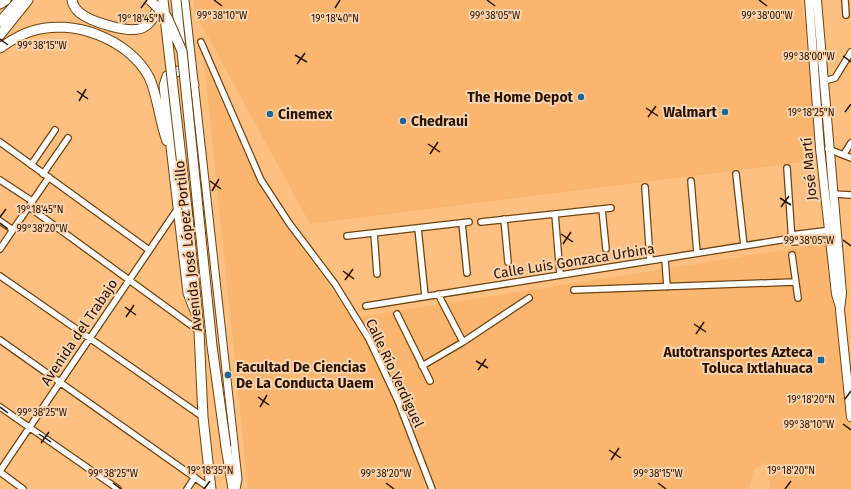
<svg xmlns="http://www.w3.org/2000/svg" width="851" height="489" font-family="'Fira Sans',sans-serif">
<rect width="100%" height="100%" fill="#fec080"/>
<path fill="#fab66f" d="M 193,0 L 801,0 L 803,17 L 806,24 L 810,44 L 819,160 L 310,224 L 195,13 Z
M 204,63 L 264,195 L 352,318 L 828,243 L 845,365 L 851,432 L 851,489 L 770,489 L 766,462 L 754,469 L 749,489 L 248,489 Z"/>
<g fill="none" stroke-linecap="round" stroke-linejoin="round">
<g stroke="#6e430f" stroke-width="8">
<path id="minor" d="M 845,0 L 846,15
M 201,42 L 261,180 L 289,223 L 335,284 L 369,339 L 398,401 L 432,489
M 824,81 L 835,78 L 851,52
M 0,142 L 149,250
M 828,149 L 851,158
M 844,154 L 851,143
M 31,165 L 55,130
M 787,168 L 792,242
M 43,174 L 68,138
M 736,174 L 744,246
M 0,180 L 32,201
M 691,181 L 697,253
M 645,187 L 650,260
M 833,194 L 851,195
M 29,207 L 199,331
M 602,209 L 606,249
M 555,214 L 560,275
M 504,219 L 508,262
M 0,221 L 13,230
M 481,222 L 611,208
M 462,223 L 467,273
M 418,228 L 425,296
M 374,233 L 377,274
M 347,236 L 469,222
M 789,241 L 792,242 L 833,238
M 0,249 L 49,177
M 792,255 L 798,298
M 665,259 L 667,287
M 0,276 L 203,417
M 574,290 L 795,282
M 438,294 L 463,342
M 366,306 L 787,239 L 791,235 L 832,230
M 397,314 L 430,381
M 0,340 L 211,489
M 422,366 L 463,342 L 529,298
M 0,407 L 118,489
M 0,471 L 178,208
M 0,472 L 23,489
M 187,489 L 195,477"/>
</g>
<g stroke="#6e430f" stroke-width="9">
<path id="tertiary" d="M 185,0 L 238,479 L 236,489"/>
</g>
<g stroke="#6e430f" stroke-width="10">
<path id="secondary" d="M 809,0 L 820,148 L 836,294 L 840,307
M 817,0 L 842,293 L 840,310 L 851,417"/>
</g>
<g stroke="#6e430f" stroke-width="11">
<path id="primary" d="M 72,0 C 73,5 75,9 80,13 C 91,22 132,35 144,27 C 153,22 157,11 160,1
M 176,0 L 181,48
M 0,4 L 6,0
M 0,22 L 19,0
M 0,35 L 28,0
M 0,48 C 10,41 21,34 32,31 C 72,18 129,39 149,77 C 158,96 159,120 167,141
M 194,85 L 189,74 L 178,71 L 167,76 L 164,86 L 188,293 L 197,316
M 188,218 L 199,331 L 203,417 L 211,489
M 226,447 L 233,489"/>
</g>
<use href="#minor" stroke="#fff" stroke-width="5.5"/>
<use href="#tertiary" stroke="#fff" stroke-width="7"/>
<use href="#secondary" stroke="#fff" stroke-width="8"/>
<use href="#primary" stroke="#fff" stroke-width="9"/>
<g stroke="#6e430f" stroke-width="11" stroke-linecap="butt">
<path id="primary-bridge" d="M 150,0 L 167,17 L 182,51 L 212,346 L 226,447
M 163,0 L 188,218"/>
</g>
<use href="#primary-bridge" stroke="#fff" stroke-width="9"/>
</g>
<path fill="none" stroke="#291200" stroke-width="1.5" d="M 214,0 L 222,6M 487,0 L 495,6M 759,0 L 767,6M 141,8 L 147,0M 335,8 L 340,0M 0,39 L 8,45M 295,55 L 307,62M 843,56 L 851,62M 297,64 L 305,53M 77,91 L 88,99M 79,101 L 86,89M 646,108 L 658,116M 845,112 L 851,104M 648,117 L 656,106M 428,144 L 440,152M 430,154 L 438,142M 210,181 L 221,189M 212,191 L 219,179M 780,198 L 791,205M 781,207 L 789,196M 0,217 L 6,209M 0,223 L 8,229M 561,234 L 573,242M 843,240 L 851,246M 563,244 L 571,232M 343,271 L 354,279M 345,280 L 353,269M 125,307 L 136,315M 126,317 L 134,305M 694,324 L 706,332M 696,334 L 704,322M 476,361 L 488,368M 478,370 L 486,359M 258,397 L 269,405M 845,399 L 851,391M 0,407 L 8,413M 260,407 L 267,395M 843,424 L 851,430M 39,434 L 51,442M 41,443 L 49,432M 609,450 L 621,458M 611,460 L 619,448M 113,483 L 121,489M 386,483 L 394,489M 658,483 L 666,489M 204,489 L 210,481M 785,489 L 791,481"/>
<g fill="#1e6398" stroke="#f9d3ae" stroke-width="1.5">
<circle cx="581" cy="97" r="4"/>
<circle cx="725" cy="112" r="4"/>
<circle cx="270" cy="114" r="4"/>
<circle cx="403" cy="121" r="4"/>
<rect x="817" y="356" width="8" height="8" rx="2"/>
<circle cx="228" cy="375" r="4"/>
</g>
<g text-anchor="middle" stroke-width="4" stroke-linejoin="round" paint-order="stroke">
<g font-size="14" font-weight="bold" fill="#291200" stroke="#f9d3ae" text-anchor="end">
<text x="573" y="102">The Home Depot</text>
<text x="717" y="117">Walmart</text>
<text x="278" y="119" text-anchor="start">Cinemex</text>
<text x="411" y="126" text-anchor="start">Chedraui</text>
<text x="813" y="357">Autotransportes Azteca<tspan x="813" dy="16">Toluca Ixtlahuaca</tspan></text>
<text x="236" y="372" text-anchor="start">Facultad De Ciencias<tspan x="236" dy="16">De La Conducta Uaem</tspan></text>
</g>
<g font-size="14" fill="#291200" stroke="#f9d3ae">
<text transform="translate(809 169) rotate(-95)" y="5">José Martí</text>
<text transform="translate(188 246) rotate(-96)" y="5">Avenida José López Portillo</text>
<text transform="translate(574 261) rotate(-9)" y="5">Calle Luis Gonzaca Urbina</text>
<text transform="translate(79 332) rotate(-56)" y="5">Avenida del Trabajo</text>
<text transform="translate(395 373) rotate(65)" y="5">Calle Río Verdiguel</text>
</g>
</g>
<g font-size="10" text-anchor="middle" fill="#291200" stroke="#f9d3ae" stroke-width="4" stroke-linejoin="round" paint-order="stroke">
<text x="222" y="19">99°38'10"W</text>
<text x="495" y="19">99°38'05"W</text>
<text x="767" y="19">99°38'00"W</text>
<text x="335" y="22">19°18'40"N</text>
<text x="141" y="22">19°18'45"N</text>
<text x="42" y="49">99°38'15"W</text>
<text x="809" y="60">99°38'00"W</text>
<text x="811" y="116">19°18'25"N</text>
<text x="40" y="213">19°18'45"N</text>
<text x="42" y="232">99°38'20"W</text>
<text x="809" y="244">99°38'05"W</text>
<text x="811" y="403">19°18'20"N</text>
<text x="42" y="416">99°38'25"W</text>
<text x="809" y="428">99°38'10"W</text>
<text x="210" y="474">19°18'35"N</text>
<text x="791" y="474">19°18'20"N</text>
<text x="113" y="477">99°38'25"W</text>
<text x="386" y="477">99°38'20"W</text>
<text x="658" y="477">99°38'15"W</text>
</g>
</svg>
